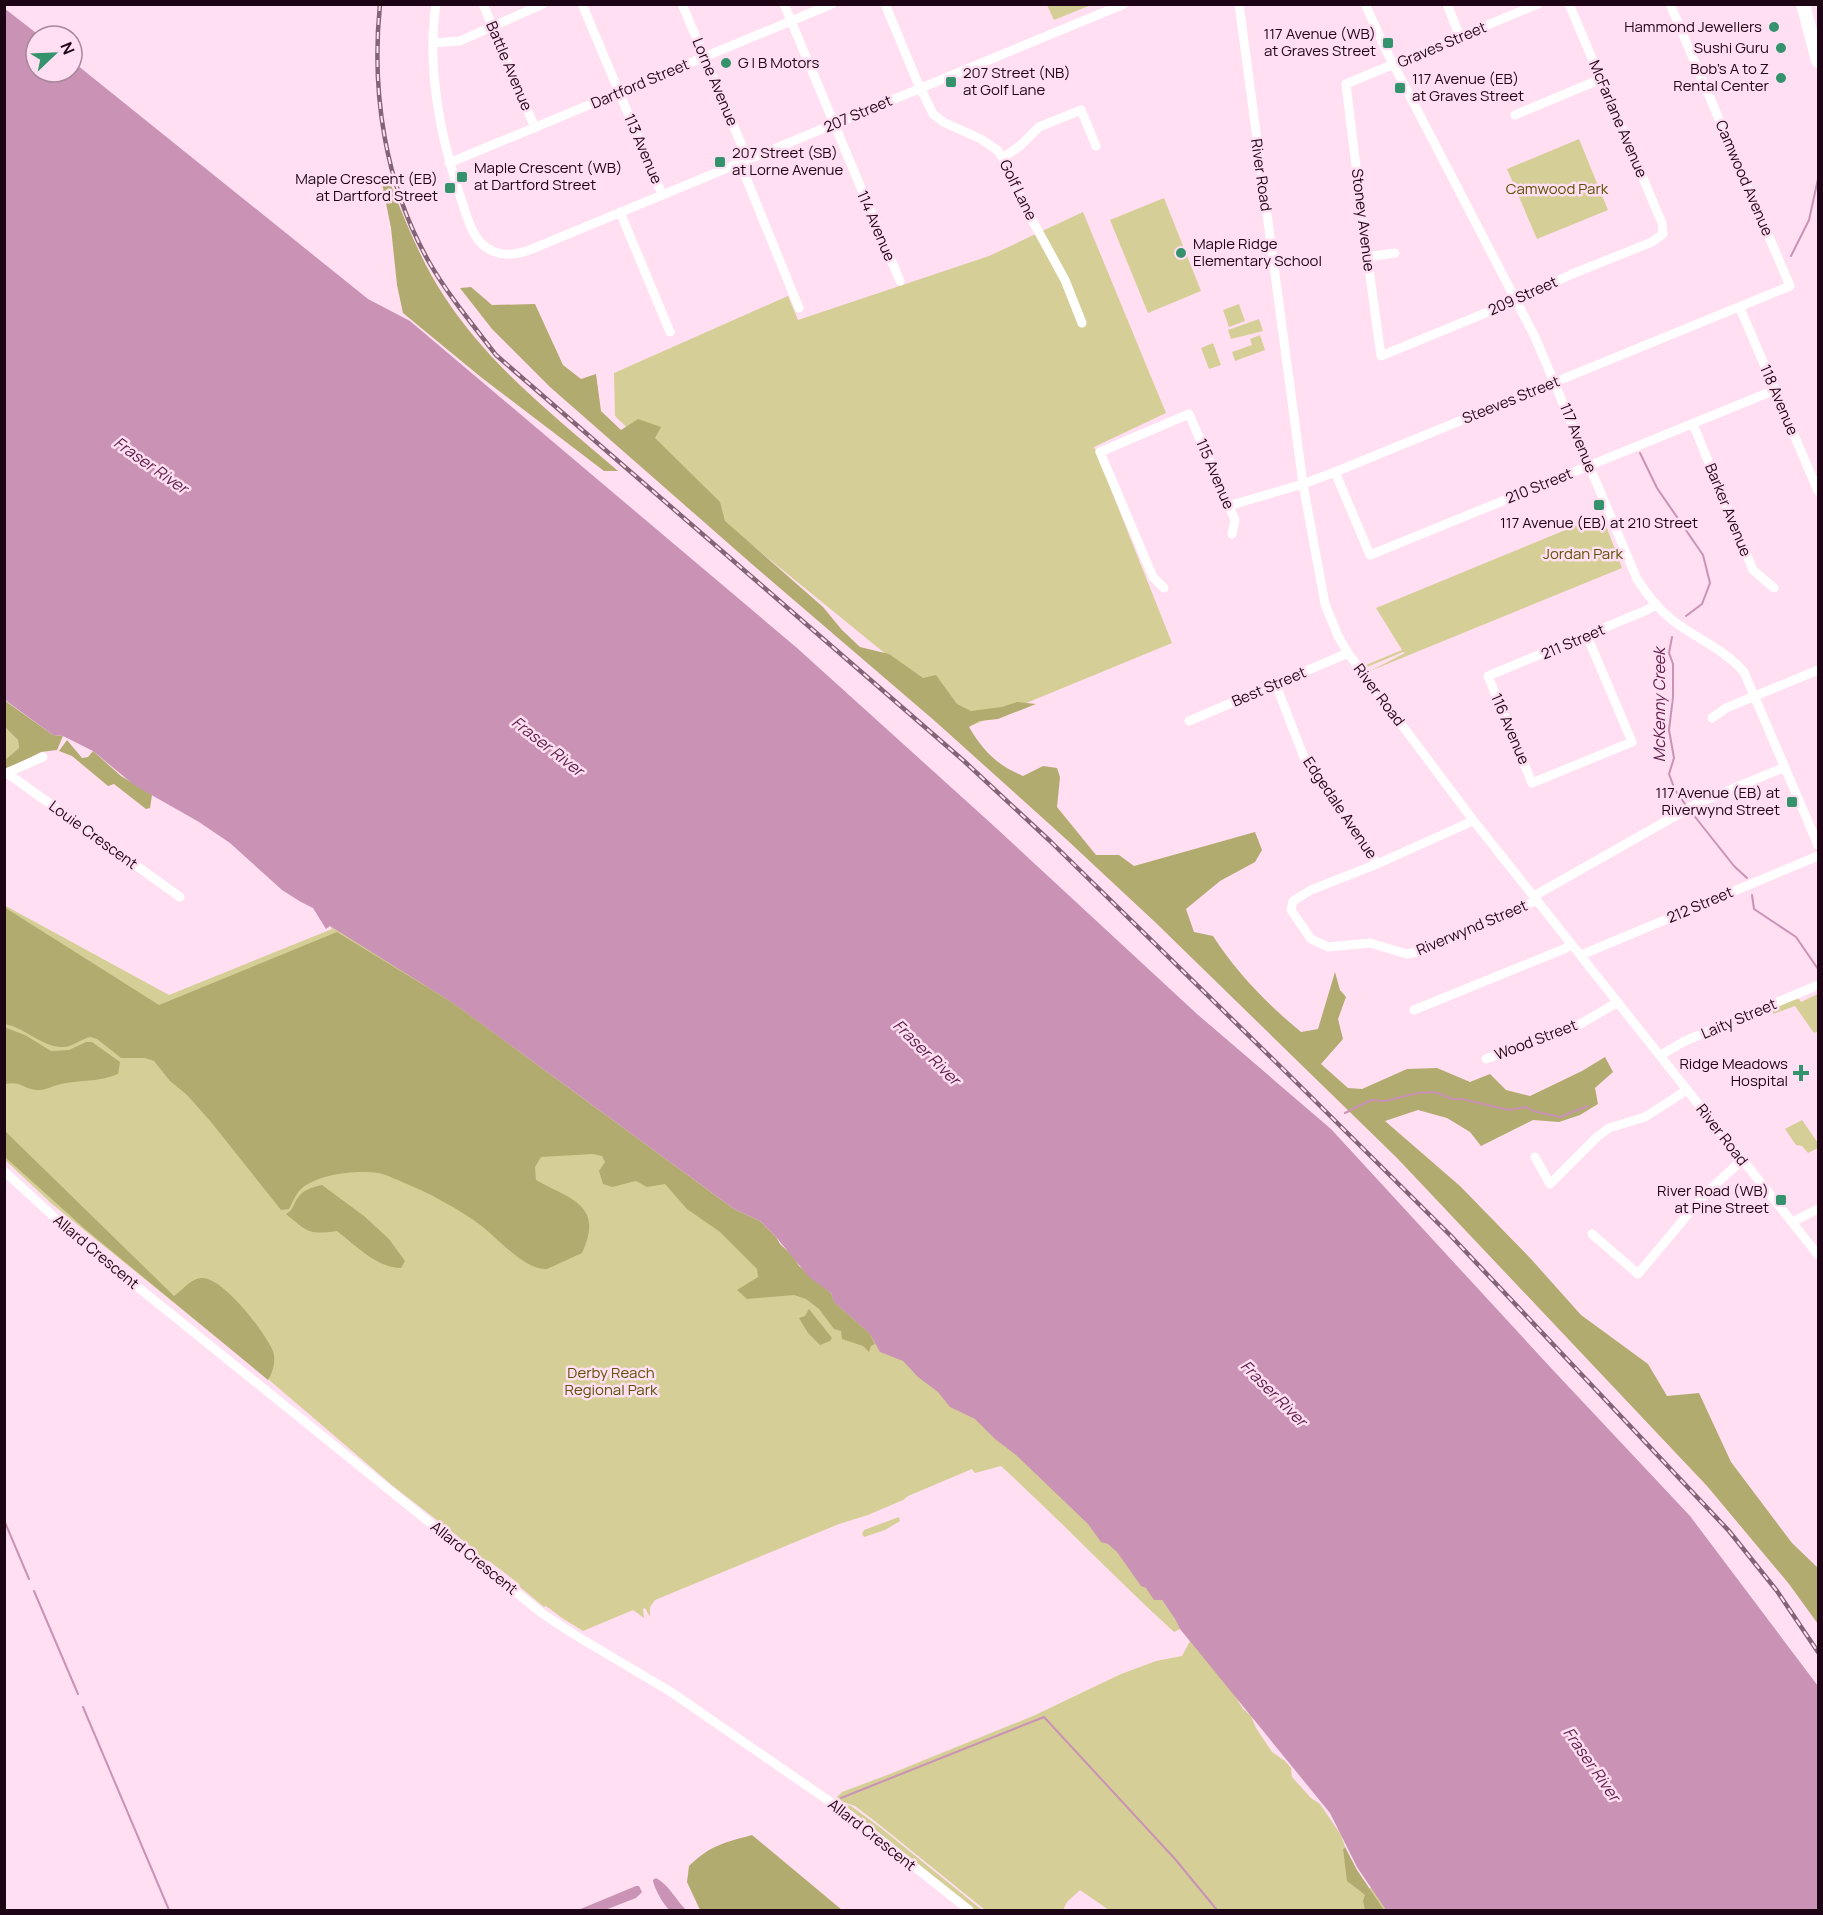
<svg xmlns="http://www.w3.org/2000/svg" width="1823" height="1915" font-family="Manrope,sans-serif">
<rect width="100%" height="100%" fill="#ffdff1"/>
<path fill="#d5cf97" d="M 1047,5 L 1091,5 L 1054,20 Z
M 1579,139 L 1608,210 L 1537,239 L 1507,169 Z
M 1164,198 L 1201,291 L 1148,313 L 1110,220 Z
M 1083,212 L 1166,413 L 1094,447 L 1172,643 L 973,725 L 725,523 L 615,416 L 614,373 L 788,296 L 798,320 L 989,256 Z
M 1239,304 L 1245,321 L 1229,327 L 1223,310 Z
M 1259,319 L 1263,331 L 1231,339 L 1228,330 Z
M 1260,335 L 1265,350 L 1235,361 L 1232,352 L 1252,345 L 1250,339 Z
M 1213,343 L 1221,365 L 1209,369 L 1201,348 Z
M 1602,515 L 1622,568 L 1370,671 L 1405,653 L 1403,652 L 1367,667 L 1366,665 L 1402,650 L 1376,608 Z
M 5,727 L 18,740 L 19,748 L 5,761 Z
M 4,905 L 169,995 L 332,929 L 330,926 L 452,999 L 954,1391 L 1153,1587 L 1175,1619 L 1180,1629 L 1174,1632 C 1115,1578 1060,1520 1001,1466 L 975,1473 L 972,1469 L 908,1496 L 903,1500 L 868,1515 L 839,1524 L 655,1600 L 650,1607 L 650,1617 L 645,1608 L 643,1609 L 644,1618 L 633,1610 L 583,1631 L 562,1618 L 546,1606 L 544,1607 L 520,1587 L 519,1584 L 489,1561 L 485,1560 L 477,1555 L 478,1552 L 474,1549 L 393,1486 L 268,1379 L 52,1204 L 5,1160 Z
M 1818,994 L 1818,1031 L 1814,1033 L 1795,1006 L 1773,1014 L 1773,1008 L 1792,1000 L 1799,999 L 1801,1002 Z
M 1802,1120 L 1818,1143 L 1818,1148 L 1808,1153 L 1802,1146 L 1796,1145 L 1785,1129 Z
M 899,1517 L 900,1521 L 885,1530 L 864,1537 L 862,1534 L 864,1530 Z
M 1190,1641 L 1205,1659 L 1219,1670 L 1243,1709 L 1251,1716 L 1256,1728 L 1272,1752 L 1285,1761 L 1291,1768 L 1292,1777 L 1311,1798 L 1320,1804 L 1341,1835 L 1345,1847 L 1343,1849 L 1348,1881 L 1361,1892 L 1415,1869 L 1440,1910 L 1109,1910 L 1080,1890 L 1067,1902 L 1063,1910 L 985,1910 L 876,1822 L 855,1806 L 843,1802 L 837,1797 L 842,1792 L 890,1774 L 1033,1716 L 1121,1674 L 1156,1661 L 1182,1656 Z
M 842,1803 L 851,1806 L 881,1828 L 982,1910 L 975,1910 Z"/>
<path fill="#b2ab6f" d="M 382,183 L 391,185 C 406,223 421,261 444,296 C 489,366 556,417 618,471 L 604,471 L 482,378 L 403,313 L 397,285 L 391,228 Z
M 471,287 L 492,305 L 535,304 L 563,365 L 581,379 L 596,374 L 601,411 L 621,430 L 638,419 L 661,427 L 655,438 L 720,502 L 725,521 L 823,607 L 842,630 L 860,647 L 889,654 L 923,678 L 936,675 L 957,704 L 971,711 L 1002,707 L 1017,702 L 1036,704 L 998,719 L 979,721 L 969,727 C 983,751 997,765 1023,776 L 1043,766 L 1057,768 L 1060,777 L 1057,807 L 1096,855 L 1119,855 L 1134,866 L 1255,832 L 1262,850 L 1255,862 L 1220,881 L 1186,909 L 1194,932 L 1213,936 C 1237,973 1267,1004 1301,1032 L 1318,1029 L 1335,972 L 1340,990 L 1346,997 L 1338,1019 L 1343,1039 L 1321,1064 L 1348,1088 L 1362,1089 L 1407,1069 L 1437,1068 L 1470,1082 L 1490,1074 L 1506,1090 L 1530,1096 L 1582,1071 L 1605,1057 L 1613,1072 L 1595,1088 L 1598,1104 L 1580,1115 L 1559,1122 L 1533,1120 L 1481,1146 L 1470,1132 L 1447,1118 L 1418,1110 L 1385,1121 L 1460,1186 L 1531,1259 L 1581,1315 L 1648,1364 L 1667,1396 L 1699,1393 L 1731,1462 L 1792,1543 L 1818,1568 L 1818,1624 L 1789,1584 L 1707,1486 L 1397,1158 L 1156,923 L 1066,839 L 936,722 L 753,565 L 550,387 L 492,329 L 460,288 Z
M 4,700 L 53,735 L 63,736 L 57,750 L 41,752 L 6,770 L 5,760 L 19,748 L 18,740 L 5,727 Z
M 67,740 L 82,758 L 88,757 L 93,751 L 121,776 L 152,795 L 150,808 L 146,809 L 114,784 L 108,786 L 72,756 L 59,751 Z
M 4,907 L 159,1005 L 337,932 L 453,1003 L 734,1209 L 760,1221 L 776,1237 L 780,1244 L 794,1257 L 799,1266 L 831,1293 L 834,1302 L 870,1334 L 875,1344 L 871,1346 L 869,1352 L 863,1346 L 842,1339 L 841,1331 L 834,1329 L 819,1309 L 806,1299 L 794,1295 L 747,1299 L 737,1290 L 758,1277 L 757,1269 L 720,1232 L 687,1209 L 665,1184 L 647,1187 L 636,1181 L 612,1187 L 603,1184 L 599,1171 L 605,1162 L 602,1156 L 593,1154 L 541,1157 L 535,1167 L 536,1180 C 572,1200 604,1205 582,1253 L 547,1269 C 526,1271 499,1240 483,1227 C 458,1208 429,1193 400,1181 C 393,1178 385,1174 378,1173 C 356,1170 318,1174 301,1189 C 295,1195 293,1202 289,1209 L 281,1210 L 211,1122 L 187,1095 L 170,1081 L 154,1061 L 145,1058 L 121,1058 L 97,1039 L 90,1037 C 81,1039 73,1047 63,1047 C 44,1048 25,1028 5,1024 Z
M 4,1027 L 25,1035 L 51,1051 L 69,1050 L 86,1042 L 92,1042 L 120,1062 L 118,1074 C 98,1083 75,1079 54,1086 C 48,1088 42,1091 36,1090 C 22,1088 21,1081 5,1084 Z
M 5,1131 L 174,1296 C 183,1290 190,1279 201,1278 C 222,1276 264,1331 272,1349 C 277,1359 273,1372 268,1380 L 85,1229 L 5,1157 Z
M 322,1185 L 364,1216 L 389,1239 L 405,1261 L 401,1268 C 377,1268 355,1245 337,1231 C 308,1235 308,1232 286,1214 C 295,1209 293,1202 300,1195 C 305,1189 314,1187 322,1185 Z
M 809,1309 L 832,1338 L 830,1341 L 820,1345 L 808,1333 L 799,1318 L 805,1316 Z
M 752,1835 L 842,1910 L 700,1910 L 687,1882 L 689,1866 C 711,1845 723,1843 752,1835 Z
M 1345,1847 L 1357,1870 L 1384,1910 L 1365,1910 L 1363,1901 L 1365,1895 L 1347,1881 L 1343,1849 Z"/>
<path fill="#ca92b4" d="M 4,8 L 40,36 L 36,36 L 36,72 L 72,72 L 72,61 L 368,299 L 410,321 L 797,648 L 995,827 L 1197,1014 L 1331,1129 L 1551,1368 L 1690,1516 L 1818,1686 L 1818,1910 L 1386,1910 L 1357,1867 L 1330,1813 L 1180,1629 L 1175,1619 L 1162,1600 L 1154,1600 L 1146,1588 L 1141,1586 L 1117,1552 L 1108,1544 L 1101,1542 L 1088,1524 L 1016,1455 L 995,1439 L 975,1419 L 950,1407 L 938,1392 L 918,1377 L 903,1361 L 880,1352 L 870,1334 L 834,1302 L 831,1293 L 809,1277 L 776,1237 L 760,1221 L 734,1209 L 453,1003 L 330,926 L 326,929 L 313,908 L 301,902 L 282,890 L 230,843 L 199,822 L 134,785 L 93,751 L 63,736 L 53,735 L 5,700 Z
M 656,1878 C 669,1885 676,1900 686,1910 C 682,1910 674,1912 670,1910 C 665,1908 653,1886 653,1880 Z
M 636,1886 L 639,1886 L 642,1892 L 636,1898 L 605,1910 L 578,1910 Z"/>
<g fill="none" stroke-linecap="round" stroke-linejoin="round">
<path stroke="#ca92b4" stroke-width="2" d="M 1791,256 L 1809,220 L 1818,179
M 1640,453 L 1657,488 L 1703,555 L 1710,583 L 1702,604 L 1686,616
M 1672,637 L 1669,653 L 1673,664 L 1673,697 L 1669,730 L 1674,758 L 1669,774 L 1675,790 L 1685,804
M 1692,813 L 1734,866 L 1747,878
M 1752,895 L 1754,909 L 1796,937 L 1818,969
M 1345,1113 L 1371,1100 L 1385,1101 L 1418,1093 L 1435,1092 L 1452,1099 L 1462,1099 L 1509,1110 L 1526,1107 L 1533,1111 L 1560,1117 L 1588,1106
M 4,1520 L 29,1579
M 34,1591 L 78,1694
M 83,1707 L 169,1910
M 841,1798 L 1044,1717 L 1175,1859 L 1217,1910"/>
<path stroke="#fff" stroke-width="9" d="M 436,4 C 426,70 441,140 462,202 C 467,216 471,233 481,243 C 496,258 514,256 532,249 L 1124,4
M 483,4 L 535,128
M 582,4 L 662,194
M 682,4 L 748,160
M 784,4 L 900,281
M 885,4 L 917,81 L 933,114 L 943,122 L 981,139 L 997,150 L 1003,158 L 1025,207 L 1065,280 L 1082,323
M 1239,4 L 1303,484 L 1325,604 L 1338,636 L 1348,653 L 1473,820 L 1818,1255
M 1365,4 L 1386,50 L 1535,337 L 1637,579 C 1646,593 1657,608 1671,619 C 1696,639 1722,647 1744,672 L 1818,845
M 1447,4 L 1460,37
M 1538,4 L 1346,84 L 1365,240 L 1381,356 L 1527,296 L 1572,274 L 1652,242 L 1663,234 L 1662,223 L 1569,4
M 433,43 L 460,41 L 543,4
M 1515,115 L 1601,79
M 1003,158 L 1021,145 L 1039,127 L 1081,110 L 1096,146
M 449,163 L 832,4
M 740,163 L 799,308
M 620,212 L 670,332
M 1367,257 L 1395,253
M 1740,308 L 1818,491
M 1693,424 L 1753,570 L 1774,588
M 1335,472 L 1370,555 L 1775,390
M 1228,506 L 1303,484 L 1335,472 L 1790,286 L 1670,4
M 1164,588 L 1153,577 L 1100,452 L 1189,414 L 1235,520 L 1232,534
M 1587,636 L 1632,742 L 1532,783 L 1488,676 L 1647,610 L 1656,604
M 1276,685 L 1305,760 L 1377,864
M 1712,718 L 1726,708 L 1818,670
M 1189,721 L 1348,653
M 7,773 L 180,897
M 4,774 L 43,757
M 1473,820 L 1464,825 L 1377,864 L 1311,890 L 1293,901 L 1291,910 L 1311,939 L 1328,947 L 1370,943 L 1407,954 L 1423,951 L 1537,900
M 1534,896 L 1698,803 L 1785,767
M 1581,955 L 1818,856
M 1414,1010 L 1564,949 L 1571,944
M 1661,1055 L 1685,1041 L 1818,985
M 1486,1059 L 1577,1026 L 1618,1002
M 1535,1157 L 1550,1184 L 1597,1137 L 1609,1128 L 1645,1117 L 1687,1090
M 4,1171 L 77,1238 L 543,1614 L 575,1635 L 671,1692 L 848,1814 L 969,1910
M 1792,1222 L 1818,1209
M 1592,1234 L 1638,1274 L 1705,1194 L 1742,1160"/>
<path stroke="#fff" stroke-width="14" d="M 1803,4 L 1818,61"/>
<g stroke="#816576" stroke-width="4.5">
<path id="rail" d="M 380,4 C 371,93 385,184 429,262 C 448,295 473,325 496,355 L 964,761 L 1050,841 L 1287,1073 L 1451,1236 L 1729,1531 L 1777,1591 L 1818,1652"/>
</g>
<use href="#rail" stroke="#ffdff1" stroke-width="2" stroke-dasharray="7" stroke-linecap="butt"/>
</g>
<g fill="#34936c" stroke="#ffdff1" stroke-width="2">
<circle cx="1774" cy="27" r="6"/>
<rect x="1382" y="37" width="12" height="12" rx="3"/>
<circle cx="1781" cy="48" r="6"/>
<circle cx="726" cy="63" r="6"/>
<circle cx="1781" cy="78" r="6"/>
<rect x="945" y="76" width="12" height="12" rx="3"/>
<rect x="1394" y="82" width="12" height="12" rx="3"/>
<rect x="714" y="156" width="12" height="12" rx="3"/>
<rect x="456" y="171" width="12" height="12" rx="3"/>
<rect x="444" y="182" width="12" height="12" rx="3"/>
<circle cx="1181" cy="253" r="6"/>
<rect x="1593" y="499" width="12" height="12" rx="3"/>
<rect x="1786" y="796" width="12" height="12" rx="3"/>
<path d="M1798 1064h6v6h6v6h-6v6h-6v-6h-6v-6h6z"/>
<rect x="1775" y="1194" width="12" height="12" rx="3"/>
</g>
<g text-anchor="middle" stroke-width="5" stroke-linejoin="round" paint-order="stroke">
<g font-size="15" fill="#1e0516" stroke="#ffdff1" text-anchor="end">
<text x="1762" y="32">Hammond Jewellers</text>
<text x="1376" y="39">117 Avenue (WB)<tspan x="1376" dy="17">at Graves Street</tspan></text>
<text x="1769" y="53">Sushi Guru</text>
<text x="738" y="68" text-anchor="start">G I B Motors</text>
<text x="1769" y="74">Bob's A to Z<tspan x="1769" dy="17">Rental Center</tspan></text>
<text x="963" y="78" text-anchor="start">207 Street (NB)<tspan x="963" dy="17">at Golf Lane</tspan></text>
<text x="1412" y="84" text-anchor="start">117 Avenue (EB)<tspan x="1412" dy="17">at Graves Street</tspan></text>
<text x="732" y="158" text-anchor="start">207 Street (SB)<tspan x="732" dy="17">at Lorne Avenue</tspan></text>
<text x="474" y="173" text-anchor="start">Maple Crescent (WB)<tspan x="474" dy="17">at Dartford Street</tspan></text>
<text x="438" y="184">Maple Crescent (EB)<tspan x="438" dy="17">at Dartford Street</tspan></text>
<text x="1193" y="249" text-anchor="start">Maple Ridge<tspan x="1193" dy="17">Elementary School</tspan></text>
<text x="1599" y="528" text-anchor="middle">117 Avenue (EB) at 210 Street</text>
<text x="1780" y="798">117 Avenue (EB) at<tspan x="1780" dy="17">Riverwynd Street</tspan></text>
<text x="1788" y="1069">Ridge Meadows<tspan x="1788" dy="17">Hospital</tspan></text>
<text x="1769" y="1196">River Road (WB)<tspan x="1769" dy="17">at Pine Street</tspan></text>
</g>
<g font-size="15" fill="#1e0516" stroke="#ffdff1">
<text transform="translate(1442 45) rotate(-23)" y="5">Graves Street</text>
<text transform="translate(509 66) rotate(67)" y="5">Battle Avenue</text>
<text transform="translate(715 82) rotate(67)" y="5">Lorne Avenue</text>
<text transform="translate(640 84) rotate(-23)" y="5">Dartford Street</text>
<text transform="translate(858 114) rotate(-23)" y="5">207 Street</text>
<text transform="translate(1618 119) rotate(67)" y="5">McFarlane Avenue</text>
<text transform="translate(643 149) rotate(67)" y="5">113 Avenue</text>
<text transform="translate(1261 175) rotate(82)" y="5">River Road</text>
<text transform="translate(1744 178) rotate(67)" y="5">Camwood Avenue</text>
<text transform="translate(1018 190) rotate(64)" y="5">Golf Lane</text>
<text transform="translate(1363 220) rotate(83)" y="5">Stoney Avenue</text>
<text transform="translate(876 226) rotate(67)" y="5">114 Avenue</text>
<text transform="translate(1523 296) rotate(-24)" y="5">209 Street</text>
<text transform="translate(1511 400) rotate(-22)" y="5">Steeves Street</text>
<text transform="translate(1779 400) rotate(67)" y="5">118 Avenue</text>
<text transform="translate(1578 438) rotate(68)" y="5">117 Avenue</text>
<text transform="translate(1215 474) rotate(67)" y="5">115 Avenue</text>
<text transform="translate(1539 486) rotate(-22)" y="5">210 Street</text>
<text transform="translate(1728 510) rotate(68)" y="5">Barker Avenue</text>
<text transform="translate(1573 642) rotate(-23)" y="5">211 Street</text>
<text transform="translate(1269 687) rotate(-23)" y="5">Best Street</text>
<text transform="translate(1379 695) rotate(53)" y="5">River Road</text>
<text transform="translate(1510 729) rotate(67)" y="5">116 Avenue</text>
<text transform="translate(1340 808) rotate(56)" y="5">Edgedale Avenue</text>
<text transform="translate(93 835) rotate(36)" y="5">Louie Crescent</text>
<text transform="translate(1700 905) rotate(-23)" y="5">212 Street</text>
<text transform="translate(1472 928) rotate(-23)" y="5">Riverwynd Street</text>
<text transform="translate(1739 1019) rotate(-23)" y="5">Laity Street</text>
<text transform="translate(1536 1040) rotate(-21)" y="5">Wood Street</text>
<text transform="translate(1722 1135) rotate(52)" y="5">River Road</text>
<text transform="translate(96 1252) rotate(40)" y="5">Allard Crescent</text>
<text transform="translate(474 1558) rotate(39)" y="5">Allard Crescent</text>
<text transform="translate(872 1835) rotate(38)" y="5">Allard Crescent</text>
</g>
<g font-size="15" fill="#5b5206" stroke="#ffdff1">
<text x="1557" y="194">Camwood Park</text>
<text x="1583" y="559">Jordan Park</text>
<text x="611" y="1378">Derby Reach<tspan x="611" dy="17">Regional Park</tspan></text>
</g>
<g font-size="16" font-style="italic" fill="#5d1b48" stroke="#ffdff1">
<text transform="translate(151 465) rotate(35)" y="6">Fraser River</text>
<text transform="translate(1659 705) rotate(-90)" y="6">McKenny Creek</text>
<text transform="translate(548 746) rotate(38)" y="6">Fraser River</text>
<text transform="translate(927 1052) rotate(44)" y="6">Fraser River</text>
<text transform="translate(1274 1393) rotate(45)" y="6">Fraser River</text>
<text transform="translate(1592 1764) rotate(55)" y="6">Fraser River</text>
</g>
</g>
<rect width="1823" height="1915" fill="none" stroke="#1e0516" stroke-width="12"/>
<g transform="translate(54 54) rotate(67)"><circle r="28" fill="#ffdff1" stroke="#a58899" stroke-width="1.5"/>
<path d="M0-4.5L10 22L0 15L-10 22Z" fill="#34936c"/>
<text y="-9" font-size="16" font-weight="bold" text-anchor="middle" fill="#1e0516">N</text>
</g>
</svg>
